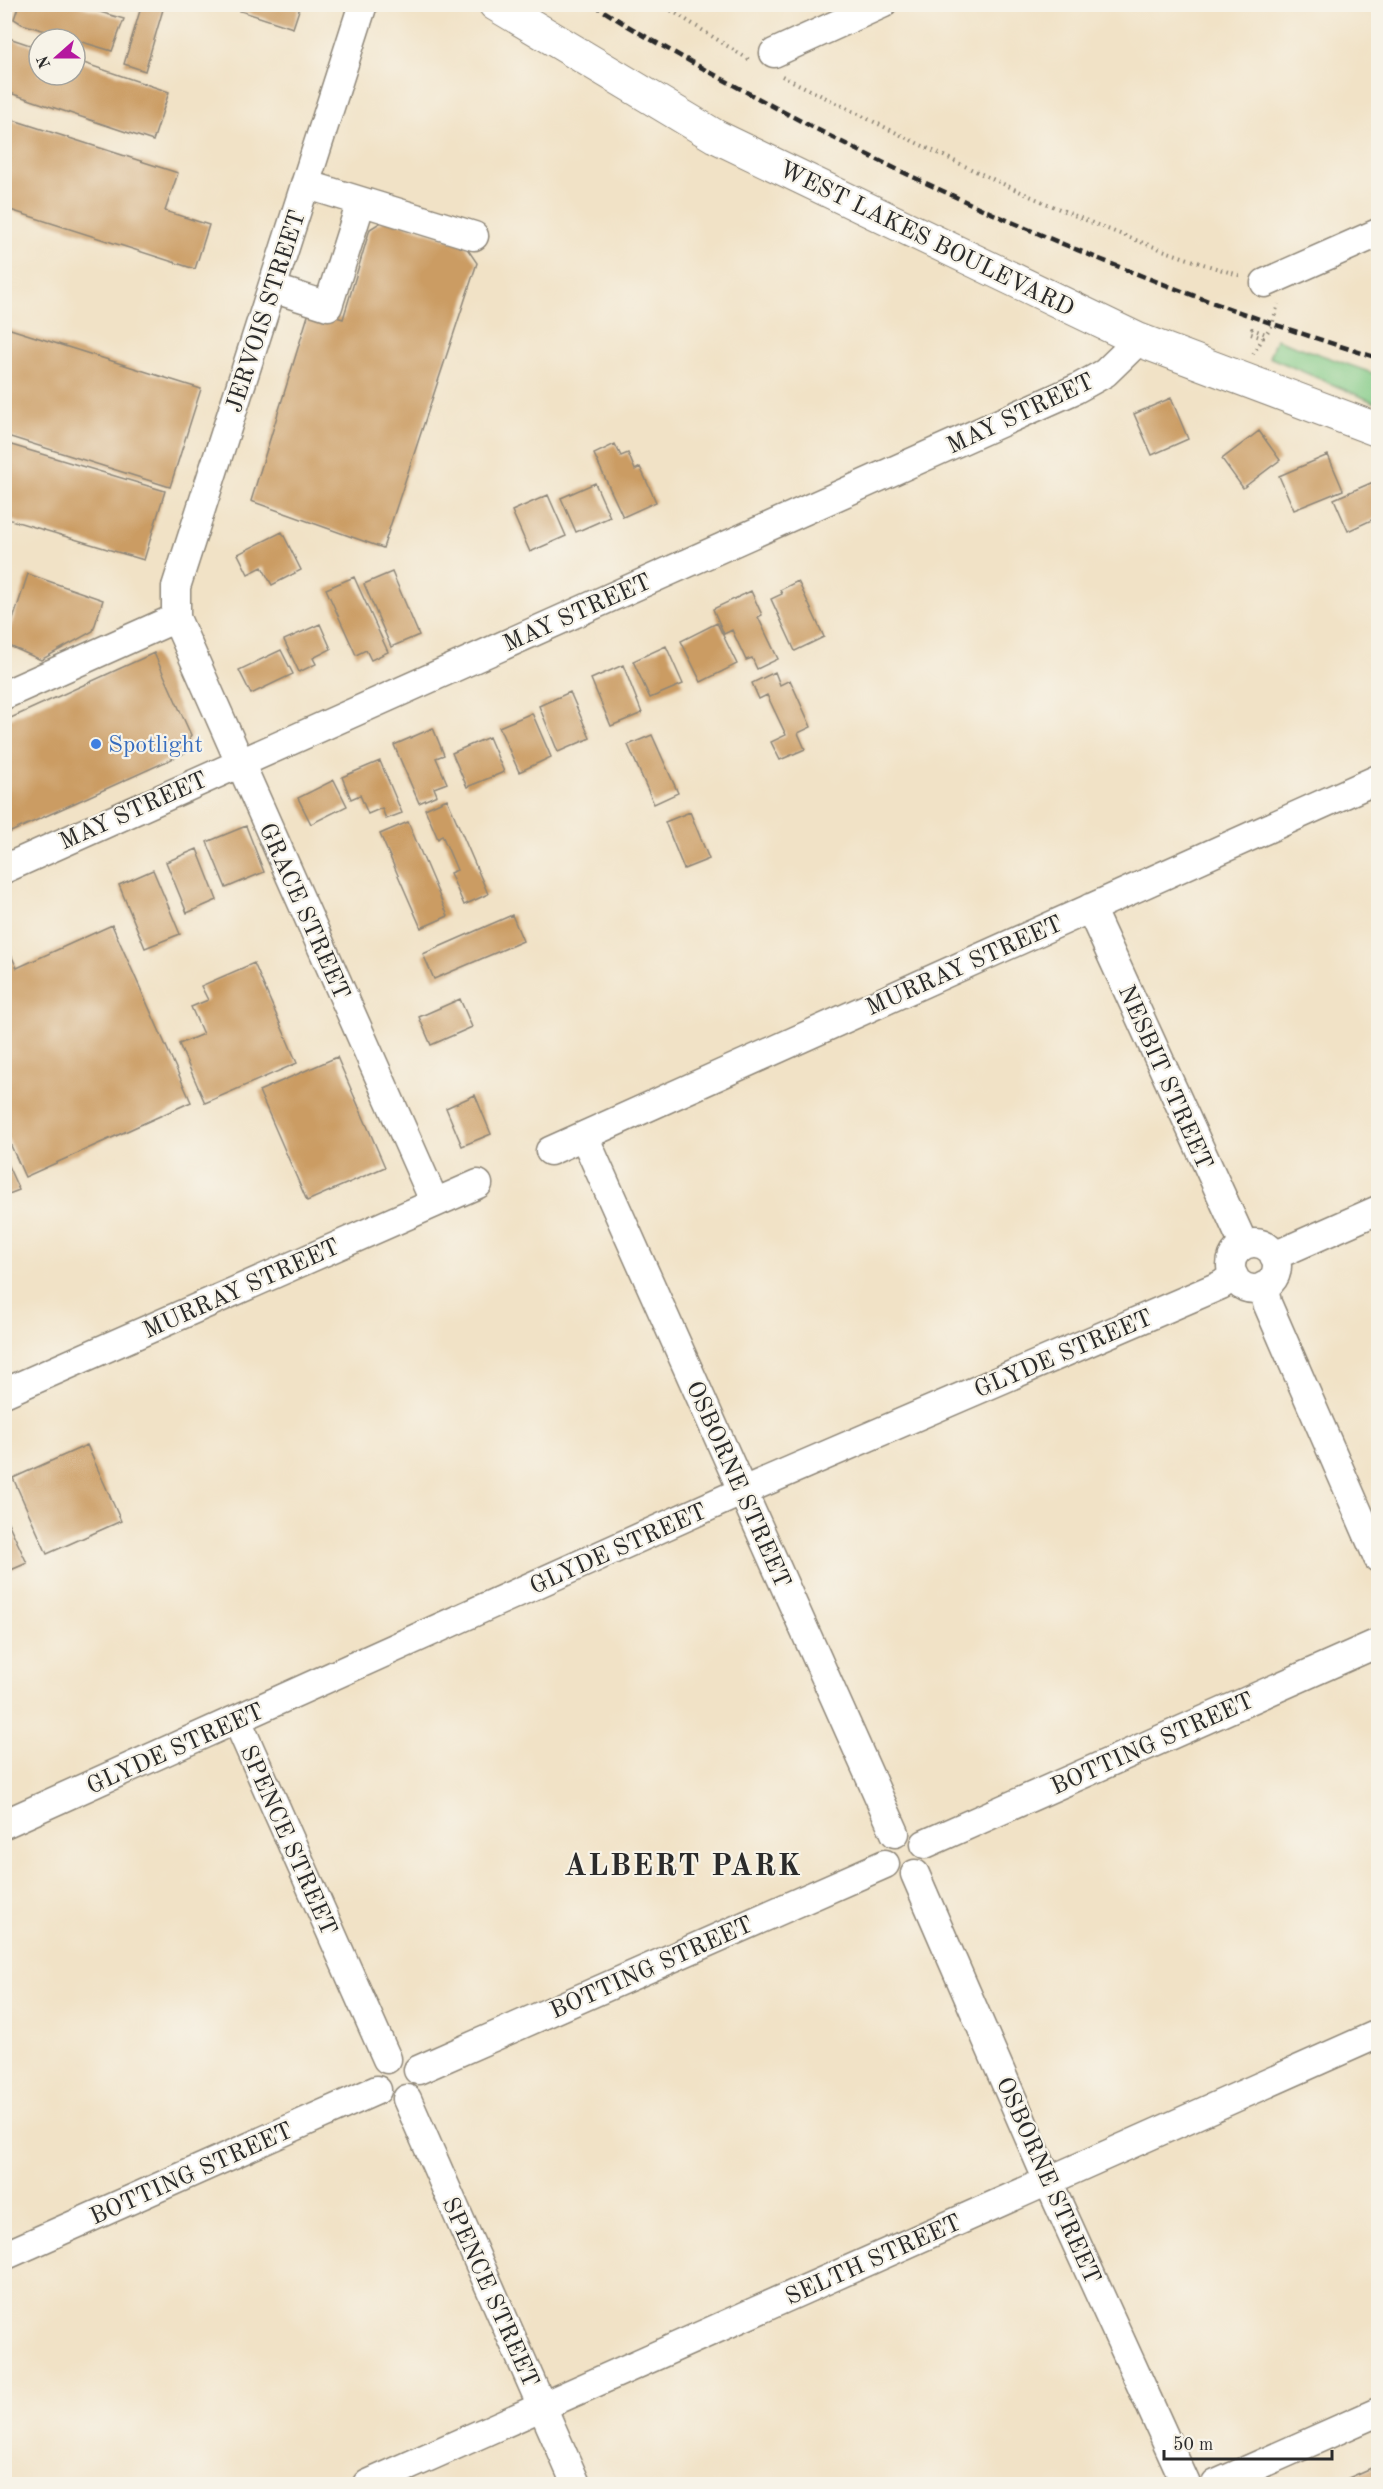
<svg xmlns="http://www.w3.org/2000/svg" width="1383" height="2489" font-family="'Old Standard TT',serif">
<rect width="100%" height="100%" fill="#f7f3e8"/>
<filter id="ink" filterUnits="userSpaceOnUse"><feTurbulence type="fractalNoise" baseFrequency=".0167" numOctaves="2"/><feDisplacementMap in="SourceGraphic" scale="12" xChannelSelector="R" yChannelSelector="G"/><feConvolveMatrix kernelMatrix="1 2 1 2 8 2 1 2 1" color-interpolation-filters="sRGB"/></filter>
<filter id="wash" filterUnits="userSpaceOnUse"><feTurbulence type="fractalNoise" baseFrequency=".008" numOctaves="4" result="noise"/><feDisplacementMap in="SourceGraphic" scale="24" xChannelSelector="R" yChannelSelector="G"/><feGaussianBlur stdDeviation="1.35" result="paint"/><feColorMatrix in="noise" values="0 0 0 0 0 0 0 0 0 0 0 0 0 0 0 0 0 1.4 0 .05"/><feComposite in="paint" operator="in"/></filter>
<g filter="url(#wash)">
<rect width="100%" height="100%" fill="#f1e2c6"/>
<path fill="#83cb87" stroke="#577b59" stroke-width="1.5" d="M 1276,339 L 1378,375 L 1378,404 L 1269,357 Z"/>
<g id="blocks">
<path fill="#cb9c64" d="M 19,4 L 79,4 L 79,6 L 124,19 L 112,51 L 22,24 L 14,19 Z
M 142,4 L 164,6 L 145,71 L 124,64 Z
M 219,4 L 301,4 L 293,28 Z
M 6,37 L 39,48 L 39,75 L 75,75 L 75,60 L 169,92 L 153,141 L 4,91 Z
M 4,117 L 178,173 L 165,211 L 209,225 L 195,269 L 4,208 Z
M 386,219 L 464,244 L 477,263 L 383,548 L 251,501 L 310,309 L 343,319 L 370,229 Z
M 4,327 L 201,389 L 170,487 L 4,435 Z
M 1171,398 L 1188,439 L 1152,455 L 1134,414 Z
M 1259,431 L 1280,460 L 1243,488 L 1222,459 Z
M 8,444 L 165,491 L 144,560 L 4,518 L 4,451 L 6,451 Z
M 615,444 L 621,456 L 628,453 L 635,470 L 640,467 L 656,502 L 623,517 L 594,454 Z
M 1328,455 L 1343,490 L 1294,510 L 1279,476 Z
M 1378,480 L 1378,517 L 1348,531 L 1334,499 Z
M 595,483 L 610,517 L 576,532 L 561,498 Z
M 548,495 L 566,536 L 530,552 L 512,511 Z
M 282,532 L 301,570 L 272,585 L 262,567 L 248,574 L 238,554 Z
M 392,572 L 419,635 L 391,647 L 364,584 Z
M 28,574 L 103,600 L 93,631 L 41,660 L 5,644 Z
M 354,577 L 388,652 L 371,660 L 366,650 L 356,655 L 326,589 Z
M 798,581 L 824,637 L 795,651 L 771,599 L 782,594 L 780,590 Z
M 751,591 L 762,615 L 758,617 L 778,659 L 757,669 L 752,658 L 746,660 L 732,630 L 724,634 L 713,609 Z
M 717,623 L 737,664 L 701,682 L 681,641 Z
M 320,624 L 331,649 L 313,658 L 316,664 L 299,672 L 284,640 Z
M 666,646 L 683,684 L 650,698 L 633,661 Z
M 281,650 L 293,674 L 251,694 L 239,670 Z
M 154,653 L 191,735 L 185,753 L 4,835 L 4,721 Z
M 623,665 L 642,713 L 611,726 L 591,679 Z
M 775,672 L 780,685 L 790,680 L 811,727 L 798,733 L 805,749 L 780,760 L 771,742 L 786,735 L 767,695 L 759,699 L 752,683 Z
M 570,692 L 590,738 L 558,752 L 539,706 Z
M 532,713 L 551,757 L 519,772 L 499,727 Z
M 433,728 L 444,755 L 436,758 L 447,783 L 434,788 L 437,795 L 419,803 L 394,745 Z
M 652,735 L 678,793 L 654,804 L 628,745 Z
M 489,737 L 504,772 L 467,787 L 452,753 Z
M 380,761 L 402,813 L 386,819 L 382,808 L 368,814 L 360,795 L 351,799 L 342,777 Z
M 334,780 L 347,806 L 311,824 L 298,798 Z
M 447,799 L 488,894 L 464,905 L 450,873 L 457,870 L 442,835 L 438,839 L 425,809 Z
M 690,812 L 709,859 L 684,869 L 665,822 Z
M 408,822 L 448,916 L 421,928 L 380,834 Z
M 246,826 L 264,872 L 226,888 L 207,842 Z
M 197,849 L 217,900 L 187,913 L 166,862 Z
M 153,870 L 180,934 L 145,948 L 119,885 Z
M 512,915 L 523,941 L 434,979 L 423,954 Z
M 112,925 L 191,1102 L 25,1177 L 4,1130 L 4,945 L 6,944 L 17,968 Z
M 254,963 L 297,1063 L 205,1103 L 179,1044 L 203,1034 L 191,1007 L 208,1000 L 201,986 Z
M 460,999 L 472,1027 L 431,1045 L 419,1017 Z
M 337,1057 L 385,1167 L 307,1201 L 259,1091 Z
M 475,1095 L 491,1134 L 462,1146 L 446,1108 Z
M 4,1157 L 19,1190 L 4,1196 Z
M 87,1445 L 121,1521 L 47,1554 L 13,1478 Z
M 4,1514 L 27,1563 L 4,1573 Z
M 1378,2465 L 1378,2484 L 1335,2484 Z"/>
</g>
</g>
<g filter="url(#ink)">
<use href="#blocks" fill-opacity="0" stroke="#8e8678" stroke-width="1.5"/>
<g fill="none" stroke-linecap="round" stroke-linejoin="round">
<g stroke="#8e8678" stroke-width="31">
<path id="minor" d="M 363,4 L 176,587 L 176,618 L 435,1203
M 774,53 L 882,4
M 305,184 L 474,236
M 1265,283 L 1378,233
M 272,288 L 328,306 L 361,202
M 4,695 L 176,618
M 4,869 L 1076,389 L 1105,373 L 1139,340
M 1090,908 L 1244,1245
M 584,1136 L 895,1833
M 550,1151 L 1378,779
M1231 1266a23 23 0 1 1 46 0a23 23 0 1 1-46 0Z
M 1274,1256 L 1378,1210
M 1264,1286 L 1267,1303 L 1378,1558
M 4,1393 L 478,1184
M 237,1720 L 387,2059
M 4,1824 L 743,1491 L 1221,1285 L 1234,1276
M 925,1844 L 1378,1643
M 915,1874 L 1048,2181 L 1186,2484
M 418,2070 L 885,1864
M 407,2099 L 576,2484
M 4,2256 L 377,2090
M 368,2484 L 1378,2034
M 1216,2484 L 1378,2412"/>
</g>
<g stroke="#8e8678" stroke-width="35">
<path id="major" d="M 495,4 L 715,136 L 1139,340 L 1378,430"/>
</g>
<path stroke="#8e8678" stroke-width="4" stroke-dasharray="1.5 4.5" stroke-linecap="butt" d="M 661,4 L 751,61
M 782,76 C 931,150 1082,229 1242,276
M 1253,354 L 1263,338 L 1251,334 L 1252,329 L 1266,334 L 1272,325 L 1278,304"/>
<use href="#minor" stroke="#fff" stroke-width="28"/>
<use href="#major" stroke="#fff" stroke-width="33"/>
<path stroke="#2b2b2b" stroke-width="4.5" stroke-dasharray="9 4.5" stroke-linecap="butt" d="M 593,4 C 643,37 697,65 750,94 C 953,204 1158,290 1378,358"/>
</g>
</g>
<circle fill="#3f7fe0" stroke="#f7f3e8" stroke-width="2" cx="96" cy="744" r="6"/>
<g text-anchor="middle" stroke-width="4.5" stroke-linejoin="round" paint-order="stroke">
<g font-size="24" fill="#2b2b2b" stroke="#f7f3e8">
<text transform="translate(927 238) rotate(26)" y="8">WEST LAKES BOULEVARD</text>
<text transform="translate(265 311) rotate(-72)" y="8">JERVOIS STREET</text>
<text transform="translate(1020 413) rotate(-25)" y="8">MAY STREET</text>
<text transform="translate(577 612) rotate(-24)" y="8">MAY STREET</text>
<text transform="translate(133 810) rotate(-24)" y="8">MAY STREET</text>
<text transform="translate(305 911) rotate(66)" y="8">GRACE STREET</text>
<text transform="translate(964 965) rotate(-24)" y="8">MURRAY STREET</text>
<text transform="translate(1166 1077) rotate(66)" y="8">NESBIT STREET</text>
<text transform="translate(241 1288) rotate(-24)" y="8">MURRAY STREET</text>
<text transform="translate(1063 1353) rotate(-23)" y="8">GLYDE STREET</text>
<text transform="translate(739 1484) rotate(66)" y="8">OSBORNE STREET</text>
<text transform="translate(618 1548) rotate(-24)" y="8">GLYDE STREET</text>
<text transform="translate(1152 1743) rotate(-24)" y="8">BOTTING STREET</text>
<text transform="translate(175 1748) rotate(-24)" y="8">GLYDE STREET</text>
<text transform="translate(289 1840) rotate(66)" y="8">SPENCE STREET</text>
<text transform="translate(651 1967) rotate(-24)" y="8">BOTTING STREET</text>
<text transform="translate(191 2173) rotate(-24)" y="8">BOTTING STREET</text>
<text transform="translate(1049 2180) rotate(66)" y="8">OSBORNE STREET</text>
<text transform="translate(873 2259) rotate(-24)" y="8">SELTH STREET</text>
<text transform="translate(491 2292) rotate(66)" y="8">SPENCE STREET</text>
</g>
<g font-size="24" fill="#366cbe" stroke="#f7f3e8" text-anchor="start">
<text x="108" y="752">Spotlight</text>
</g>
<g font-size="30" font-weight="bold" letter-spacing="1.5" fill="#2b2b2b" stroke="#f7f3e8">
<text x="683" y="1875">ALBERT PARK</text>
</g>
</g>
<rect width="1383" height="2489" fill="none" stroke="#f7f3e8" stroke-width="24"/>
<g transform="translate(57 57) rotate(249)"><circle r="28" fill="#f7f3e8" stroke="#a5a39c" stroke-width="1.5"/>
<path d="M0-4.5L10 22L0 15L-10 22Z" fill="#b5179e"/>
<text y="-9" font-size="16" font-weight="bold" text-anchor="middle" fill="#2b2b2b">N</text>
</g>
<path d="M1164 2450v9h168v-9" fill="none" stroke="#2b2b2b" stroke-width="3"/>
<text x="1173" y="2450" font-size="18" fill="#2b2b2b" stroke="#f7f3e8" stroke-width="4.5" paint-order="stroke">50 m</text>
</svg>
